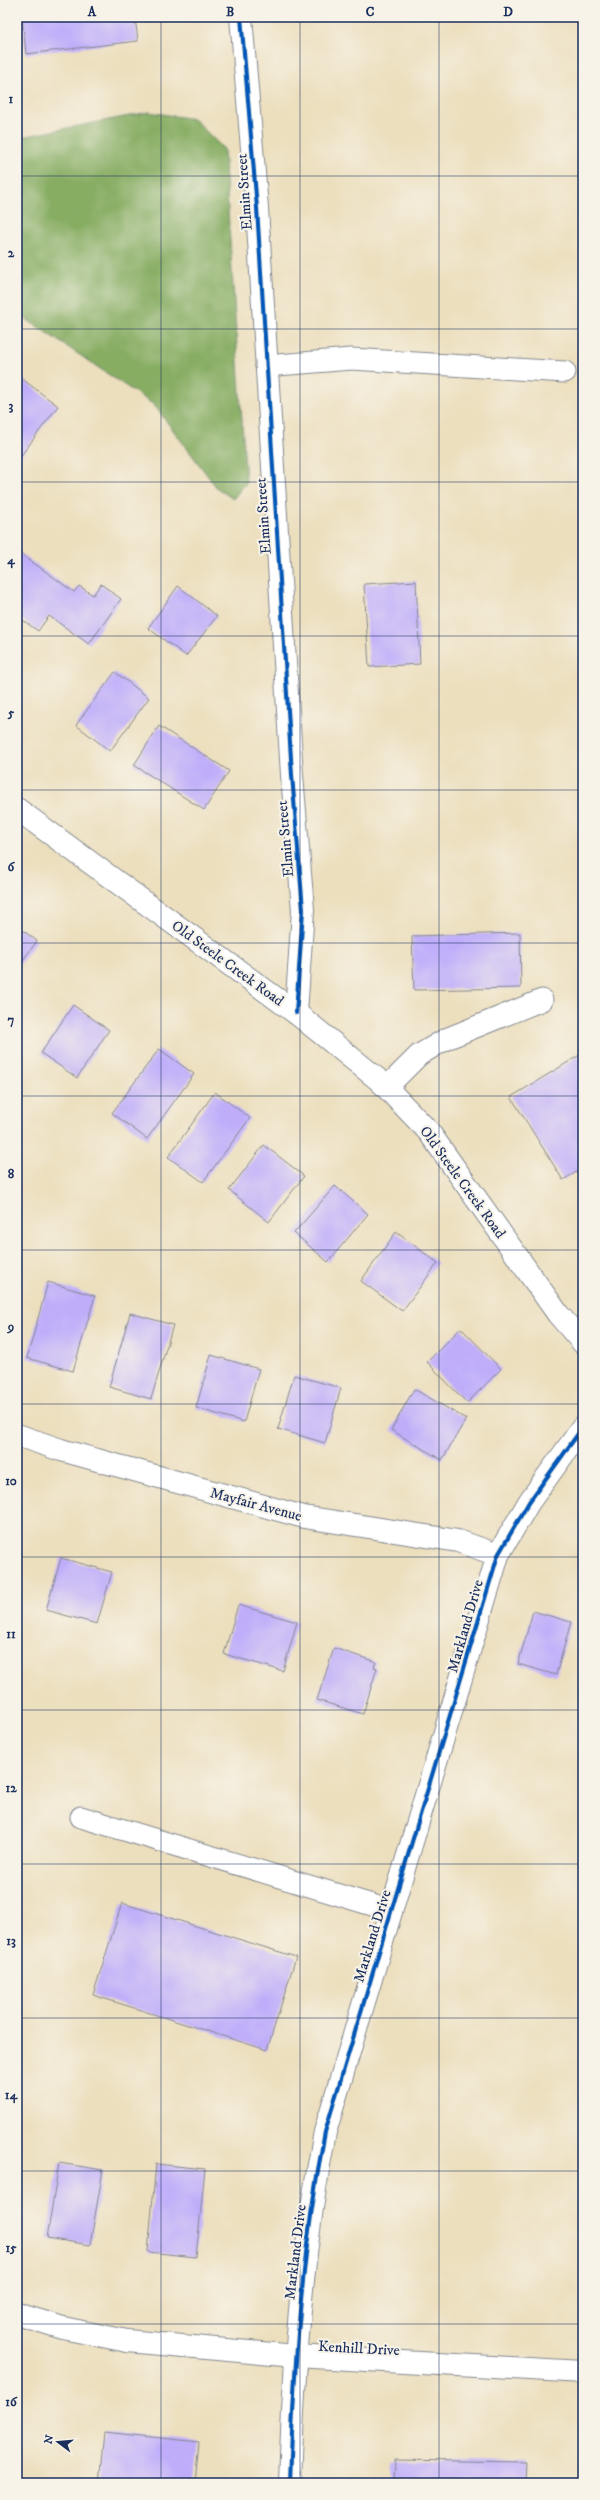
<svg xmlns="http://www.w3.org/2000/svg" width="600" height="2500" font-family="'IM FELL DW Pica',serif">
<rect width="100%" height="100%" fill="#f7f3e8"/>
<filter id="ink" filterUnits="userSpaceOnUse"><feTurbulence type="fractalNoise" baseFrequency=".025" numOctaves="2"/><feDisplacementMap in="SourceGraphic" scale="8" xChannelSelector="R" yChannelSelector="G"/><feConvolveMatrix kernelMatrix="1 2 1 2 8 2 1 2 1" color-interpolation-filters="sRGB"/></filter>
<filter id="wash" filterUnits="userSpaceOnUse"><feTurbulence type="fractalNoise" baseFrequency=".012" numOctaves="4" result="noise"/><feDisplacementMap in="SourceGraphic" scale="16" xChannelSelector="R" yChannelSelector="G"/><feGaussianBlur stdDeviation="0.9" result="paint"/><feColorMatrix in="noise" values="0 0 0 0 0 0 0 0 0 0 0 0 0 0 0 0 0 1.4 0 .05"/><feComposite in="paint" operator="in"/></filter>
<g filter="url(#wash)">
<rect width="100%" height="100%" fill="#ecdfbe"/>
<path fill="#87ad63" stroke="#516e60" d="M 149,112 L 194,119 L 224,149 L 246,483 L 233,499 L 217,488 L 154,405 L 17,313 L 17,138 Z"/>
<g id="blocks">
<path fill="#bfadfa" d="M 22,17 L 135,17 L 138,41 L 26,54 Z
M 21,378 L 58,406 L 17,461 L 17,383 Z
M 17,551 L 74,592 L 79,586 L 93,595 L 101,584 L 121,599 L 89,644 L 49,616 L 38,631 L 17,616 Z
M 416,581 L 420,664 L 369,667 L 364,584 Z
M 178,586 L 217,616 L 186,656 L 148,628 Z
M 115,672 L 149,698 L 110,751 L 76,725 Z
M 159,726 L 229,771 L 204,810 L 134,765 Z
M 17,926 L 37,941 L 17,968 Z
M 520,933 L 521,988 L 414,990 L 412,936 Z
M 73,1005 L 109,1030 L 77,1078 L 41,1053 Z
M 159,1049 L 194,1074 L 147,1139 L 112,1113 Z
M 583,1053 L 583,1168 L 563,1180 L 511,1097 Z
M 215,1092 L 250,1118 L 203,1182 L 168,1157 Z
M 264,1145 L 304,1176 L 269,1222 L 229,1190 Z
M 335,1186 L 368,1214 L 328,1262 L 294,1233 Z
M 396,1232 L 438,1263 L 402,1311 L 361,1281 Z
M 48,1282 L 95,1296 L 73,1371 L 27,1358 Z
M 130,1313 L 173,1325 L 151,1399 L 109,1387 Z
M 461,1328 L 501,1369 L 467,1403 L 427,1362 Z
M 211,1355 L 259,1369 L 244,1422 L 196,1408 Z
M 294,1375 L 341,1388 L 325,1443 L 278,1429 Z
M 414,1389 L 466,1419 L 442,1460 L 391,1430 Z
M 61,1558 L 112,1572 L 97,1624 L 46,1610 Z
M 238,1605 L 297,1622 L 283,1671 L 224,1654 Z
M 533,1611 L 571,1622 L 556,1675 L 518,1664 Z
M 334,1648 L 376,1662 L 374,1667 L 377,1668 L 363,1714 L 317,1700 Z
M 122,1903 L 296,1957 L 267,2050 L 93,1995 Z
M 59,2163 L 103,2170 L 90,2245 L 47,2238 Z
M 156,2164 L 205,2169 L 196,2257 L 148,2252 Z
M 104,2432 L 199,2442 L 195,2483 L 99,2483 Z
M 394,2460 L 526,2462 L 525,2483 L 393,2483 Z"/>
</g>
</g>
<g filter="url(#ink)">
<use href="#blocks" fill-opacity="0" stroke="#84878e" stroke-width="1"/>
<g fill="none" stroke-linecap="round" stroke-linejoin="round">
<g stroke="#84878e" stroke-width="23">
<path id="lane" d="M 266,366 L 351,359 L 565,372
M 386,1088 L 419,1055 L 446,1039 L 542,1000
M 81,1817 L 392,1911"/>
</g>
<g stroke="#84878e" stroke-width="24">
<path id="street" d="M 241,17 L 257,208 L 292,775 L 303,910 L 296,1013
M 17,1435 L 61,1450 L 304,1517 L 458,1541 L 498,1555
M 17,2314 L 63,2328 L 127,2341 L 295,2356 L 583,2372
M 290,2483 C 294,2364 302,2248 325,2132 L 498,1555 L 529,1502 L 583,1427"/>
</g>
<g stroke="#84878e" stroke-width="24">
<path id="secondary" d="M 17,809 L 296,1013 L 380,1081 L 429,1132 L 558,1314 L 583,1343"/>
</g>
<use href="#lane" stroke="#fff" stroke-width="21"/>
<use href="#street" stroke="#fff" stroke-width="22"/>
<use href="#secondary" stroke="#fff" stroke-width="22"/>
<g stroke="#f7f3e8" stroke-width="6">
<path id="cycleway" d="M 241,17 L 257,208 L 292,775 L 303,910 L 296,1013
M 290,2483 C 294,2364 302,2248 325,2132 L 498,1555 L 529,1502 L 583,1427"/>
</g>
<use href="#cycleway" stroke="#0057b8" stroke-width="4"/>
</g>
</g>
<path fill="none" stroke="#1b2f5e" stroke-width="1" stroke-opacity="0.55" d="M 161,17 L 161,2483M 300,17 L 300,2483M 439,17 L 439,2483M 17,176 L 583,176M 17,329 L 583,329M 17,482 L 583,482M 17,636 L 583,636M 17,790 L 583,790M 17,943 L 583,943M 17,1096 L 583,1096M 17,1250 L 583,1250M 17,1404 L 583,1404M 17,1557 L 583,1557M 17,1710 L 583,1710M 17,1864 L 583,1864M 17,2018 L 583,2018M 17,2171 L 583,2171M 17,2324 L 583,2324"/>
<g text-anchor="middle" stroke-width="4" stroke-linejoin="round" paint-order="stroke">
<g font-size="15" fill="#1b2f5e" stroke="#f7f3e8">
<text transform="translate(244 192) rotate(-94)" y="5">Elmin Street</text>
<text transform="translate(263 516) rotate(-94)" y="5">Elmin Street</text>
<text transform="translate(285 839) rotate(-95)" y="5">Elmin Street</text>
<text transform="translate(228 963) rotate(36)" y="5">Old Steele Creek Road</text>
<text transform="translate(463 1182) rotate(54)" y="5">Old Steele Creek Road</text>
<text transform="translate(256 1504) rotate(15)" y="5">Mayfair Avenue</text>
<text transform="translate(465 1626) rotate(-74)" y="5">Markland Drive</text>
<text transform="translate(372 1936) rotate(-73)" y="5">Markland Drive</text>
<text transform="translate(295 2252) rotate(-83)" y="5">Markland Drive</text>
<text transform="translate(359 2348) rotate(3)" y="5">Kenhill Drive</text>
</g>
</g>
<rect width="600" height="2500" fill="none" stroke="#f7f3e8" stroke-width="44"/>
<g transform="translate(58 2442) rotate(286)" stroke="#f7f3e8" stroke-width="3" paint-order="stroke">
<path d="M0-3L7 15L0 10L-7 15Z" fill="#1b2f5e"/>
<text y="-6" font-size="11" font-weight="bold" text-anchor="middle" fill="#1b2f5e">N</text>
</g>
<rect x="22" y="22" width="556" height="2456" fill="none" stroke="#1b2f5e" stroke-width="1.5"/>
<g font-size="13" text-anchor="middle" font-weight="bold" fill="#1b2f5e">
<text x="92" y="16">A</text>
<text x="230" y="16">B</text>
<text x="370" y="16">C</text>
<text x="508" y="16">D</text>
<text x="11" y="103">1</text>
<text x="11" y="257">2</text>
<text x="11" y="410">3</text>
<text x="11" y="564">4</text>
<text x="11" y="717">5</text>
<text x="11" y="871">6</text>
<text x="11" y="1024">7</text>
<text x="11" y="1178">8</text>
<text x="11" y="1331">9</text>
<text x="11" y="1485">10</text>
<text x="11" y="1638">11</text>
<text x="11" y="1792">12</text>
<text x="11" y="1945">13</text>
<text x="11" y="2099">14</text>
<text x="11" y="2252">15</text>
<text x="11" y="2406">16</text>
</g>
</svg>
